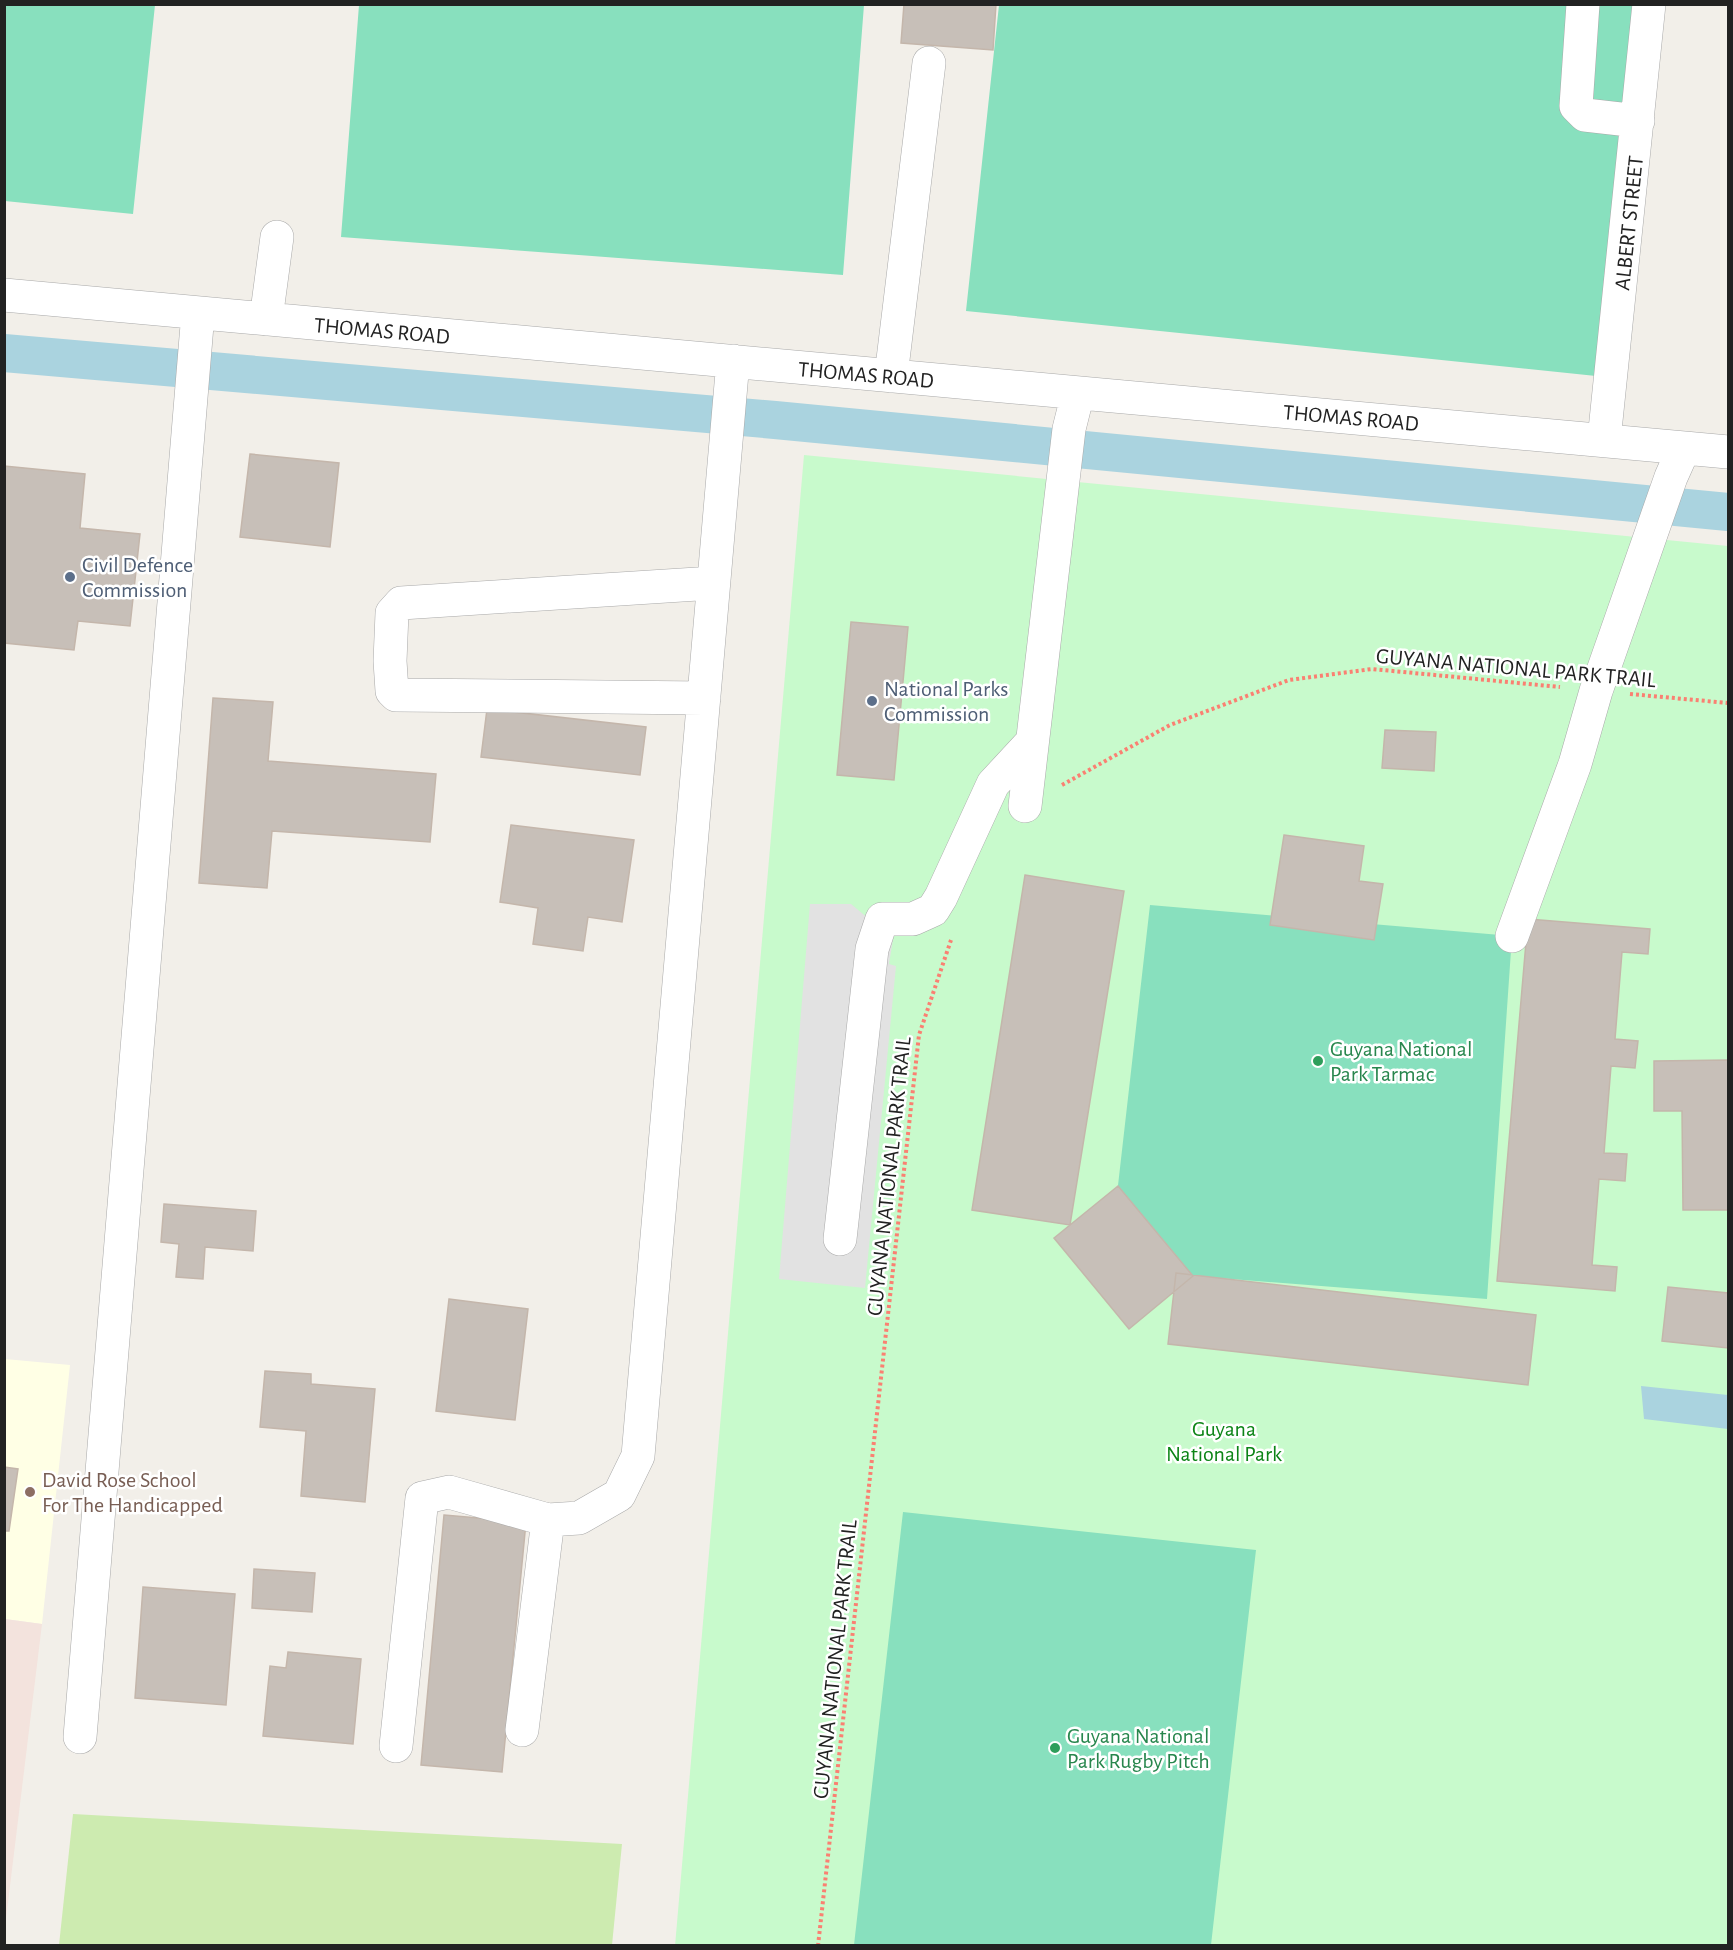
<svg xmlns="http://www.w3.org/2000/svg" width="1733" height="1950" font-family="'Alegreya Sans',sans-serif">
<rect width="100%" height="100%" fill="#f2efe9"/>
<path fill="#ffffe5" d="M 5,1359 L 70,1365 L 42,1624 L 5,1619 Z"/>
<path fill="#f3e3dd" d="M 5,1619 L 42,1624 L 5,1927 L 4,1619 Z"/>
<path fill="#cdebb0" d="M 73,1814 L 622,1844 L 612,1945 L 59,1945 Z"/>
<path fill="#c8facc" d="M 804,455 L 1728,546 L 1728,1945 L 675,1946 Z"/>
<path fill="#88e0be" d="M 5,4 L 155,5 L 133,214 L 5,201 Z
M 359,5 L 864,5 L 843,275 L 341,237 Z
M 999,5 L 1635,5 L 1596,376 L 966,311 Z
M 1150,905 L 1512,936 L 1487,1299 L 1193,1276 L 1116,1203 Z
M 903,1512 L 1256,1550 L 1211,1945 L 854,1945 Z"/>
<path fill="#e2e2e2" d="M 810,904 L 851,904 L 893,939 L 889,964 L 896,966 L 865,1288 L 779,1279 Z"/>
<path fill="#aad3df" d="M 1641,1386 L 1728,1395 L 1728,1429 L 1644,1419 Z"/>
<g fill="none" stroke-linecap="round" stroke-linejoin="round">
<path stroke="#aad3df" stroke-width="38" d="M 4,353 L 775,420 L 1728,512"/>
</g>
<path fill="#c7bfb8" stroke="#c4b6ab" stroke-width="1.5" d="M 904,4 L 996,4 L 993,50 L 901,43 Z
M 250,454 L 339,463 L 330,547 L 240,537 Z
M 4,466 L 85,474 L 80,528 L 140,534 L 130,626 L 78,621 L 74,650 L 4,643 Z
M 851,622 L 908,627 L 894,780 L 837,775 Z
M 213,698 L 273,702 L 268,761 L 436,774 L 430,842 L 272,831 L 267,888 L 199,883 Z
M 487,709 L 646,727 L 640,775 L 481,757 Z
M 1385,730 L 1436,732 L 1434,771 L 1382,768 Z
M 511,825 L 634,840 L 622,922 L 588,917 L 583,951 L 533,944 L 538,908 L 500,902 Z
M 1284,835 L 1364,846 L 1359,881 L 1383,884 L 1374,940 L 1270,925 Z
M 1025,875 L 1124,891 L 1070,1225 L 972,1210 Z
M 1528,919 L 1650,929 L 1648,954 L 1622,952 L 1615,1039 L 1638,1041 L 1635,1068 L 1611,1066 L 1604,1153 L 1627,1154 L 1625,1181 L 1599,1179 L 1592,1265 L 1617,1267 L 1615,1291 L 1497,1281 Z
M 1728,1060 L 1728,1210 L 1683,1210 L 1682,1111 L 1654,1111 L 1654,1061 Z
M 1118,1186 L 1193,1276 L 1129,1329 L 1054,1238 Z
M 164,1204 L 256,1211 L 253,1251 L 205,1247 L 203,1279 L 176,1277 L 179,1244 L 161,1242 Z
M 1176,1273 L 1536,1315 L 1528,1385 L 1168,1344 Z
M 1668,1287 L 1728,1293 L 1728,1348 L 1662,1341 Z
M 449,1299 L 528,1309 L 515,1420 L 436,1411 Z
M 265,1371 L 311,1374 L 311,1384 L 375,1389 L 365,1502 L 301,1496 L 306,1431 L 260,1427 Z
M 4,1467 L 18,1469 L 9,1531 L 4,1531 Z
M 444,1515 L 526,1522 L 502,1772 L 421,1765 Z
M 254,1569 L 315,1573 L 312,1612 L 252,1608 Z
M 143,1587 L 235,1594 L 226,1705 L 135,1698 Z
M 288,1652 L 361,1659 L 353,1744 L 263,1736 L 270,1666 L 286,1668 Z"/>
<g fill="none" stroke-linecap="round" stroke-linejoin="round">
<g stroke="#a9a9a9" stroke-width="34">
<path id="minor" d="M 1583,4 L 1576,106 L 1585,115 L 1638,121
M 4,295 L 1728,452
M 266,319 L 277,237
M 891,376 L 929,63
M 1604,440 L 1649,4
M 704,698 L 396,695 L 392,691 L 390,661 L 392,613 L 401,603 L 713,583
M 1025,806 L 1069,429 L 1078,393
M 1512,936 L 1575,764 L 1596,691 L 1671,477 L 1684,448
M 840,1239 L 872,949 L 882,919 L 913,919 L 933,910 L 941,897 L 993,784 L 1032,742
M 522,1730 L 548,1520
M 80,1737 L 198,313
M 396,1746 L 422,1498 L 449,1492 L 548,1520 L 579,1518 L 619,1495 L 638,1456 L 733,361"/>
</g>
<path stroke="#fa8072" stroke-width="4" stroke-dasharray="3 3" stroke-linecap="butt" d="M 1630,694 L 1728,703
M 1062,785 L 1170,725 L 1289,680 L 1372,669 L 1560,687
M 818,1946 L 919,1035 L 951,940"/>
<use href="#minor" stroke="#fff" stroke-width="33"/>
</g>
<g fill="#5c6f8a" stroke="#fff" stroke-width="2">
<circle cx="70" cy="577" r="6"/>
<circle cx="872" cy="701" r="6"/>
</g>
<g fill="#2e9e5b" stroke="#fff" stroke-width="2">
<circle cx="1318" cy="1061" r="6"/>
<circle cx="1055" cy="1748" r="6"/>
</g>
<circle fill="#8d6e63" stroke="#fff" stroke-width="2" cx="30" cy="1492" r="6"/>
<g text-anchor="middle" stroke-width="5" stroke-linejoin="round" paint-order="stroke">
<g font-size="22" fill="#222" stroke="#fff">
<text transform="translate(1628 223) rotate(-84)" y="8">ALBERT STREET</text>
<text transform="translate(382 330) rotate(5)" y="8">THOMAS ROAD</text>
<text transform="translate(866 374) rotate(5)" y="8">THOMAS ROAD</text>
<text transform="translate(1351 417) rotate(5)" y="8">THOMAS ROAD</text>
<text transform="translate(1516 667) rotate(5)" y="8">GUYANA NATIONAL PARK TRAIL</text>
<text transform="translate(888 1176) rotate(-84)" y="8">GUYANA NATIONAL PARK TRAIL</text>
<text transform="translate(834 1659) rotate(-84)" y="8">GUYANA NATIONAL PARK TRAIL</text>
</g>
<g font-size="22" fill="#4e5e75" stroke="#fff" text-anchor="start">
<text x="82" y="572">Civil Defence<tspan x="82" dy="25">Commission</tspan></text>
<text x="884" y="696">National Parks<tspan x="884" dy="25">Commission</tspan></text>
</g>
<g font-size="22" fill="#27864d" stroke="#fff" text-anchor="start">
<text x="1330" y="1056">Guyana National<tspan x="1330" dy="25">Park Tarmac</tspan></text>
<text x="1067" y="1743">Guyana National<tspan x="1067" dy="25">Park Rugby Pitch</tspan></text>
</g>
<g font-size="22" fill="#0c8416" stroke="#fff">
<text x="1224" y="1436">Guyana<tspan x="1224" dy="25">National Park</tspan></text>
</g>
<g font-size="22" fill="#785e54" stroke="#fff" text-anchor="start">
<text x="42" y="1487">David Rose School<tspan x="42" dy="25">For The Handicapped</tspan></text>
</g>
</g>
<rect width="1733" height="1950" fill="none" stroke="#222222" stroke-width="12"/>
</svg>
